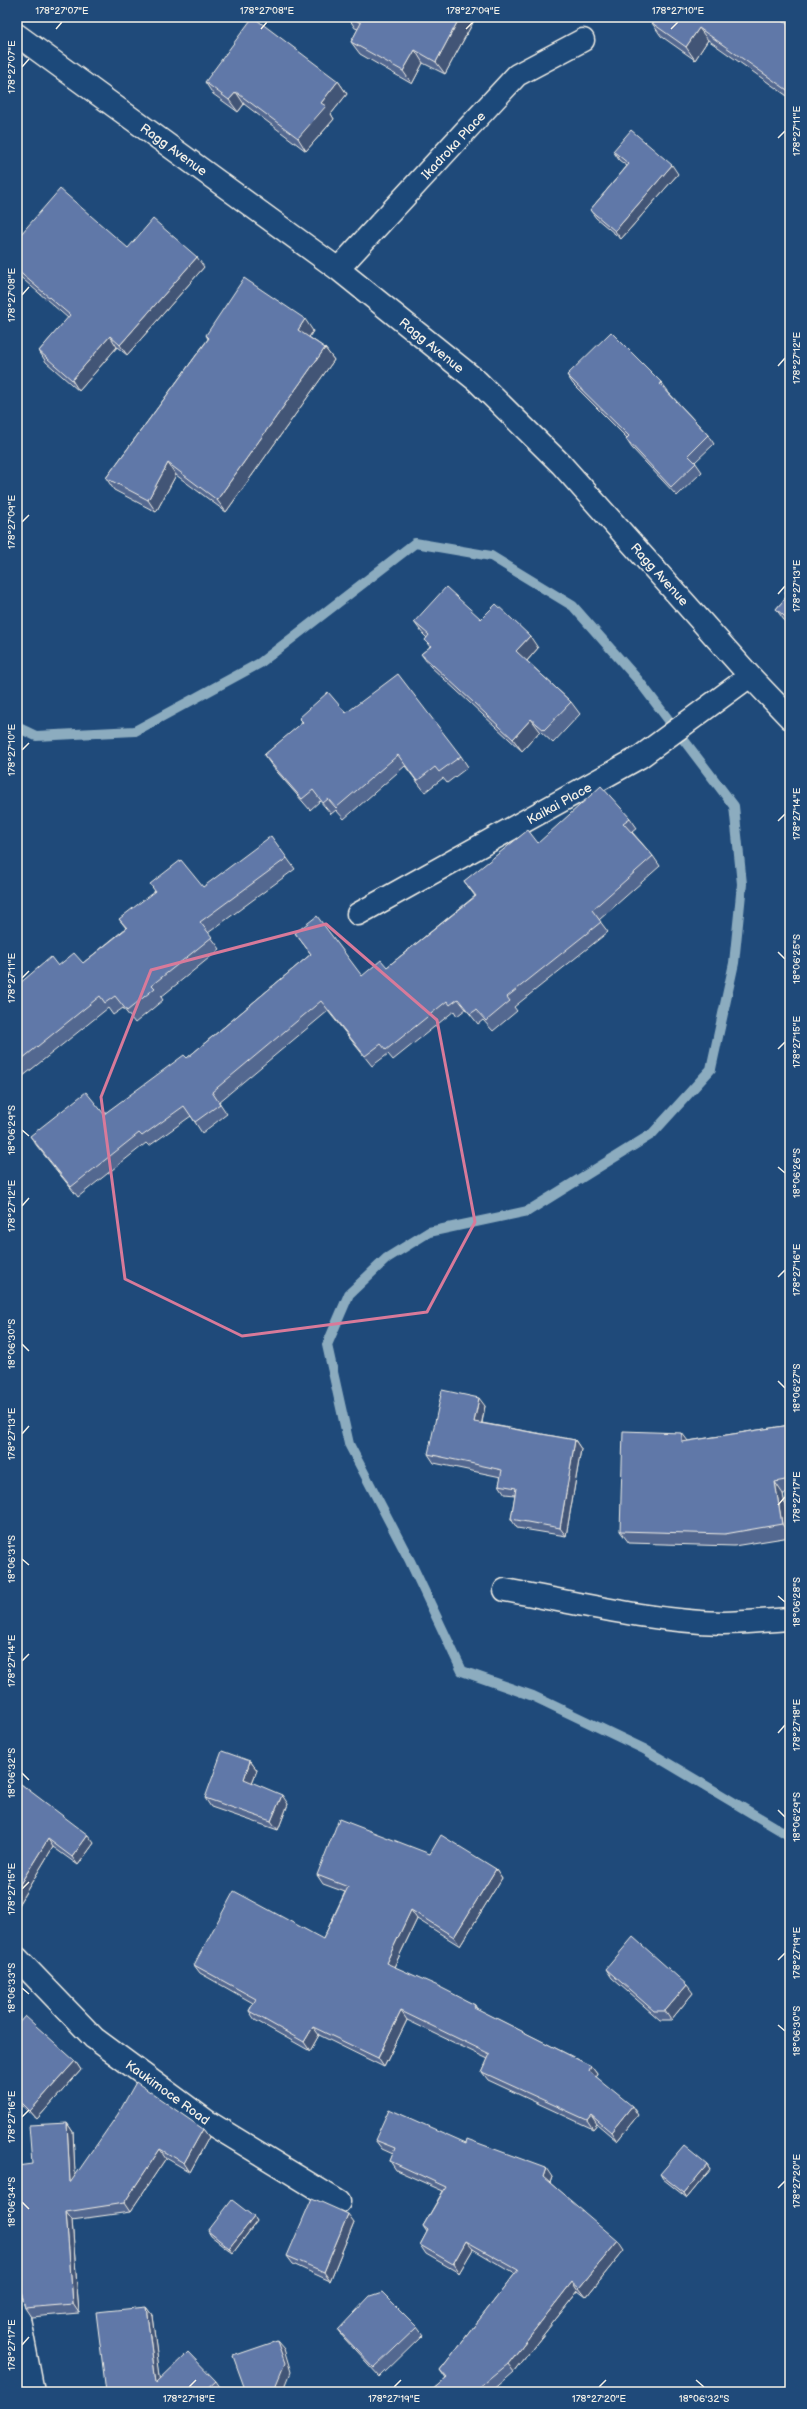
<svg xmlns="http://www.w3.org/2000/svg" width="807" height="2409" font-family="'Balsamiq Sans',sans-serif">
<rect width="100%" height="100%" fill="#1f4a7a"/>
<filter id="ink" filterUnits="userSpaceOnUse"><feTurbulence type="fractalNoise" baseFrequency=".025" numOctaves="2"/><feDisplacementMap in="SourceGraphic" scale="8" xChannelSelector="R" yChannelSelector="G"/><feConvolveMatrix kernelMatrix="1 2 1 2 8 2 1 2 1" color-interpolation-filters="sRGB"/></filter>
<g filter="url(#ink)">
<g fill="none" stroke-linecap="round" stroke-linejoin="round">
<path stroke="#8cacbf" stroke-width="10" d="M 17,727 L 36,736 L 135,731 L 260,663 L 415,543 L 491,556 L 573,606 L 639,681 L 734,806 L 742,884 L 734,963 L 711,1069 L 652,1134 L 528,1211 L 429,1232 L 387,1258 L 349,1294 L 327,1345 L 349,1444 L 410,1561 L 462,1671 L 533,1696 L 644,1749 L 790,1836"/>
<g stroke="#f4f1e8" stroke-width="25">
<path id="minor" d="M 17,35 L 338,269 L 477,381 L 561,464 L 750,676 L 790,718
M 338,269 L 517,75 L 583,40
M 358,914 L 640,757 L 750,676
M 505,1590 C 577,1603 650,1621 723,1623 C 745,1623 768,1620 790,1619
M 17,1958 L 94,2038 L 208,2122 L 339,2202
M 17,2308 L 33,2392"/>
</g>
<use href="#minor" stroke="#1f4a7a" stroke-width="22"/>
</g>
<path fill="#536790" stroke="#f4f1e8" d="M 348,17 L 476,17 L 445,74 L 423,63 L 412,84 L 360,54 L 351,42 L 358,29 L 355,28 Z
M 652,23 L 790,26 L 790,98 L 708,40 L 695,60 L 661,36 Z
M 338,81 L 347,94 L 331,114 L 334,119 L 306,151 L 244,104 L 238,112 L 213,94 L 205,82 Z
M 613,151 L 678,174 L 621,239 L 596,218 L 590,210 L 627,166 L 619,160 Z
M 17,231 L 21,234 L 128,248 L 204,267 L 127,355 L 117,347 L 79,391 L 46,362 L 39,351 L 68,318 L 17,274 Z
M 313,331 L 309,337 L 325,348 L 334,360 L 226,512 L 176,475 L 156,512 L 114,490 L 106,478 L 208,339 L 206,335 Z
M 567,375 L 662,383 L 668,391 L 668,392 L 708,435 L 714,444 L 695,462 L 702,472 L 677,496 L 632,448 L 626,439 L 627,438 L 573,384 Z
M 790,586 L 790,625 L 784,620 L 776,609 L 787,596 L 785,592 Z
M 481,619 L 538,648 L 527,661 L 571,702 L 580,714 L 553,743 L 540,731 L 522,751 L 430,666 L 421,654 L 430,647 L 425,640 L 427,638 L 423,634 L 414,622 Z
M 346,713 L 461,756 L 468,767 L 447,783 L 443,778 L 425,792 L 405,766 L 344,819 L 336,810 L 331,814 L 320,801 L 310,810 L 272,766 L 264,755 L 303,723 L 299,718 Z
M 630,818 L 637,828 L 632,832 L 653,856 L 660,866 L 599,920 L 608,932 L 514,1007 L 517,1011 L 493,1031 L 483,1020 L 478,1024 L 466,1009 L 457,1016 L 454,1011 L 393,1060 L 388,1054 L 372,1066 L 328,1011 L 219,1102 L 227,1114 L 202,1133 L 191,1116 L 149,1146 L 146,1143 L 78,1197 L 37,1146 L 30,1136 L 104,1114 L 187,1058 L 311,954 L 295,933 L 362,976 L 387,967 L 475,896 L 464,881 L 538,843 Z
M 287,858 L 295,869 L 208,933 L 220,949 L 161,997 L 163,1000 L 135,1023 L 123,1008 L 113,1015 L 108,1008 L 17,1081 L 17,981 L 19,984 L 58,966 L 83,963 L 126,928 L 119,919 L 203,887 Z
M 485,1406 L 482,1423 L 575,1440 L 581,1449 L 566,1536 L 517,1528 L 511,1519 L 515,1495 L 505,1494 L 499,1485 L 501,1477 L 434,1463 L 428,1454 Z
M 790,1425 L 790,1493 L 783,1494 L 790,1532 L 790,1537 L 734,1546 L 629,1543 L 620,1531 L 688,1441 Z
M 250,1761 L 257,1770 L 252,1783 L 288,1804 L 278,1830 L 211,1807 L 205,1798 Z
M 17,1781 L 94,1843 L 78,1865 L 53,1847 L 18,1905 L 17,1905 Z
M 430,1854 L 496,1869 L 502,1878 L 460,1946 L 417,1919 L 394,1967 L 475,2005 L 477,2009 L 591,2066 L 597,2074 L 596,2077 L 638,2115 L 617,2141 L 597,2124 L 593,2129 L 488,2080 L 482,2072 L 488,2059 L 407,2020 L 384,2067 L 319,2035 L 310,2051 L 255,2020 L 249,2011 L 253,2003 L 200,1973 L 194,1965 L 323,1939 L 345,1892 L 323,1884 L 317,1875 Z
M 606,1969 L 693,1993 L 671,2020 L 660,2020 L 612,1978 Z
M 17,2025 L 75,2061 L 81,2070 L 37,2119 L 17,2102 Z
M 67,2123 L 73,2132 L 75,2176 L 203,2129 L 209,2137 L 190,2172 L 166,2158 L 130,2212 L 72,2220 L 79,2313 L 31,2317 L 25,2308 L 22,2297 L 17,2296 L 17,2228 L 21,2228 L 32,2164 Z
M 375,2140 L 466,2143 L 552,2177 L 550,2183 L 624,2250 L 586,2297 L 578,2291 L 514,2372 L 491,2392 L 431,2392 L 446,2379 L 440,2370 L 515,2274 L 473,2249 L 459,2273 L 426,2254 L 420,2245 L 427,2232 L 423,2226 L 443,2191 L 396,2170 L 390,2161 L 393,2154 L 382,2149 Z
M 707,2165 L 710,2170 L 687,2198 L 663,2179 L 660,2174 Z
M 254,2217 L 257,2221 L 233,2253 L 211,2236 L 208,2231 Z
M 354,2222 L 330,2281 L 293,2264 L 287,2256 Z
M 146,2307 L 152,2315 L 160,2378 L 216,2381 L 222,2390 L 220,2392 L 106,2392 Z
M 417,2327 L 423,2335 L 380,2377 L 344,2338 L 338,2330 Z"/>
<path fill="#435476" stroke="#f4f1e8" d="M 460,17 L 476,17 L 445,74 L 436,62 Z
M 699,28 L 708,40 L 695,60 L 686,47 Z
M 415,50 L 423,63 L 412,84 L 403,71 Z
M 338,81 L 347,94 L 331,114 L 334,119 L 306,151 L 298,138 L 321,103 Z
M 236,92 L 244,104 L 238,112 L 229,100 Z
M 672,165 L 678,174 L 621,239 L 615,231 Z
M 197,257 L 204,267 L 127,355 L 120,345 Z
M 305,319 L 313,331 L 306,342 L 298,330 Z
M 110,336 L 117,347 L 79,391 L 72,380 Z
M 325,348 L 334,360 L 226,512 L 217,500 Z
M 168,463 L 176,475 L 156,512 L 148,500 Z
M 530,636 L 538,648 L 525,663 L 516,651 Z
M 531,719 L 540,731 L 522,751 L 513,739 Z
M 479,1398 L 485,1406 L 480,1431 L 474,1422 Z
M 682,1433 L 691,1445 L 682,1442 Z
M 575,1440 L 581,1449 L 566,1536 L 560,1528 Z
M 775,1482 L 783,1494 L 790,1532 L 790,1535 L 782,1524 Z
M 250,1761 L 257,1770 L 250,1788 L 244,1779 Z
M 282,1795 L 288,1804 L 278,1830 L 271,1821 Z
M 88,1835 L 94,1843 L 78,1865 L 72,1857 Z
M 48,1839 L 53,1847 L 18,1905 L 17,1904 L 17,1889 Z
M 496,1869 L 502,1878 L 460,1946 L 454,1937 Z
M 411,1910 L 417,1919 L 392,1971 L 386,1963 Z
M 687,1985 L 693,1993 L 671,2020 L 665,2011 Z
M 401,2011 L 407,2020 L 384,2067 L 378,2058 Z
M 313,2027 L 319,2035 L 310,2051 L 304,2042 Z
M 75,2061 L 81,2070 L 37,2119 L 30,2111 Z
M 591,2066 L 597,2074 L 595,2079 L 589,2071 Z
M 632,2106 L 638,2115 L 617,2141 L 611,2132 Z
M 591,2115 L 597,2124 L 593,2129 L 587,2120 Z
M 67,2123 L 73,2132 L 76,2192 L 70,2183 Z
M 203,2129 L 209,2137 L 190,2172 L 184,2163 Z
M 160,2149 L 166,2158 L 130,2212 L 124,2203 Z
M 707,2165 L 710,2170 L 687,2198 L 684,2193 Z
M 546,2168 L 552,2177 L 549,2186 L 543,2177 Z
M 66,2212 L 72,2220 L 79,2313 L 73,2304 Z
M 348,2214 L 354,2222 L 330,2281 L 324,2272 Z
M 254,2217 L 257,2221 L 233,2253 L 229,2248 Z
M 466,2241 L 473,2249 L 459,2273 L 453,2264 Z
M 618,2241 L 624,2250 L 586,2297 L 579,2288 Z
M 572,2282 L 578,2291 L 514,2372 L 508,2364 Z
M 146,2307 L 152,2315 L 162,2391 L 156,2383 Z
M 277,2341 L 284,2349 L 291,2372 L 283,2392 L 273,2392 Z"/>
<path fill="#6078a8" stroke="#f4f1e8" d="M 253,17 L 338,81 L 321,103 L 326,106 L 298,138 L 236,92 L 229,100 L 205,82 Z
M 350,17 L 460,17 L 436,62 L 415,50 L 403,71 L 351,42 L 361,23 Z
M 657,17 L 777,17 L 790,26 L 790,92 L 699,28 L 686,47 L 652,23 Z
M 631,130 L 672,165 L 615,231 L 590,210 L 629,164 L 613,151 Z
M 60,189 L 128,248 L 153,219 L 197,257 L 120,345 L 110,336 L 72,380 L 39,351 L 70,315 L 17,270 L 17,231 L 21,234 Z
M 244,278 L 305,319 L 298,330 L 325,348 L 217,500 L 168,463 L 148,500 L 106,478 L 209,338 L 206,335 Z
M 611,332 L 662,383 L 660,384 L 708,435 L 688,455 L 696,463 L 671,487 L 626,439 L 629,436 L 567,375 Z
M 790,586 L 790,621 L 776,609 L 788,595 L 785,592 Z
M 446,587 L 481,619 L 496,604 L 530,636 L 516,651 L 571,702 L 544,730 L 531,719 L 513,739 L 421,654 L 431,646 L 425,640 L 429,635 L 414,622 Z
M 398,674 L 461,756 L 439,772 L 435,767 L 417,781 L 398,755 L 336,808 L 328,799 L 323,803 L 313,790 L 302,799 L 264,755 L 303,722 L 299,718 L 328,692 L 346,713 Z
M 601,786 L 630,818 L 623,823 L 653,856 L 592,910 L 601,922 L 507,997 L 510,1001 L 486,1021 L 476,1010 L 470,1014 L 458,999 L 450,1005 L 447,1001 L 386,1050 L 381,1044 L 365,1056 L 321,1001 L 212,1092 L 220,1104 L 195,1122 L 184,1106 L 142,1136 L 139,1133 L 71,1187 L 30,1136 L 86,1092 L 104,1114 L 184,1055 L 187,1058 L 311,954 L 295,933 L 317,916 L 362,976 L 381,960 L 387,967 L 476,896 L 464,881 L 528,830 L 538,843 Z
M 271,836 L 287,858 L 200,922 L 212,937 L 152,985 L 155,988 L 127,1011 L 115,996 L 105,1003 L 100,996 L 17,1063 L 17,981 L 19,984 L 51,957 L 58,966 L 74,953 L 83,963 L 127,928 L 119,919 L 155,891 L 150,884 L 181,860 L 203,887 Z
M 442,1390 L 479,1398 L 474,1422 L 575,1440 L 560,1528 L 511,1519 L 516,1488 L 499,1485 L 502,1470 L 428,1454 Z
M 790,1425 L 790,1479 L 775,1482 L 782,1524 L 725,1534 L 620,1531 L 623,1431 L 682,1433 L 682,1442 Z
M 222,1751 L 250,1761 L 244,1779 L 282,1795 L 271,1821 L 205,1798 Z
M 17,1781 L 88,1835 L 72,1857 L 48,1839 L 17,1889 Z
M 339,1819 L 430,1854 L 441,1835 L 496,1869 L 454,1937 L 411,1910 L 386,1963 L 438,1986 L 475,2005 L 474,2007 L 591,2066 L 589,2071 L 632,2106 L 611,2132 L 591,2115 L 587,2120 L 482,2072 L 490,2054 L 401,2011 L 378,2058 L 313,2027 L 304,2042 L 249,2011 L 256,1999 L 194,1965 L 234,1891 L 323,1939 L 348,1887 L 317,1875 Z
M 633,1937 L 687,1985 L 665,2011 L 654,2011 L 606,1969 Z
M 25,2016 L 75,2061 L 30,2111 L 17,2098 L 17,2025 Z
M 136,2082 L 203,2129 L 184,2163 L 160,2149 L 124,2203 L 66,2212 L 73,2304 L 25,2308 L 21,2292 L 17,2289 L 17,2228 L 21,2228 L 17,2200 L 17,2166 L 32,2164 L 29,2125 L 67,2123 L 70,2183 L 118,2114 Z
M 389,2109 L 466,2143 L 467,2139 L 546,2168 L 543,2177 L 618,2241 L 579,2288 L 572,2282 L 508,2364 L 474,2392 L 431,2392 L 447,2378 L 440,2370 L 518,2270 L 466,2241 L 453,2264 L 420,2245 L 428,2230 L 423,2226 L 446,2187 L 390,2161 L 395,2148 L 375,2140 Z
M 684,2146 L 707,2165 L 684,2193 L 660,2174 Z
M 312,2198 L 348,2214 L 324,2272 L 287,2256 Z
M 232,2200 L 254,2217 L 229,2248 L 208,2231 Z
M 382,2292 L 417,2327 L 374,2368 L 338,2330 L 370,2296 Z
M 146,2307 L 156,2383 L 188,2352 L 216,2381 L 204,2392 L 106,2392 L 96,2312 Z
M 277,2341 L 285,2363 L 273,2392 L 246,2392 L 233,2356 Z"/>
</g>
<path fill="none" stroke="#d87a9a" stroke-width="3" stroke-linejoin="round" d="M 326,924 L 437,1020 L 475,1222 L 427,1312 L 242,1336 L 125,1279 L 101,1097 L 151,970 Z"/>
<path fill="none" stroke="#f4f1e8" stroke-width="1.5" d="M 56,29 L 62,22M 261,29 L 267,22M 466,29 L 473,22M 671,29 L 678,22M 22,67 L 29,59M 778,138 L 785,131M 22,295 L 29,287M 778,366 L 785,358M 22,522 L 29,515M 778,594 L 785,586M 22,750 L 29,743M 778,821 L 785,814M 778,952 L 785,959M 22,978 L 29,971M 778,1049 L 785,1042M 22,1130 L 29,1136M 778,1167 L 785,1173M 22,1206 L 29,1198M 778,1277 L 785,1270M 22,1344 L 29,1351M 778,1381 L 785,1388M 22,1434 L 29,1426M 778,1505 L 785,1497M 22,1559 L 29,1565M 778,1596 L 785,1602M 22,1661 L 29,1654M 778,1733 L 785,1725M 22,1773 L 29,1780M 778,1810 L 785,1817M 22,1889 L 29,1882M 778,1960 L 785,1953M 22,1988 L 29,1994M 778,2025 L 785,2031M 22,2117 L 29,2110M 778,2188 L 785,2181M 22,2202 L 29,2209M 22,2345 L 29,2337M 696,2380 L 704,2387M 189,2387 L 196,2380M 394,2387 L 401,2380M 599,2387 L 606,2380"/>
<g text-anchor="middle" stroke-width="4" stroke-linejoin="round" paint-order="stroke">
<g font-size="13" fill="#f4f1e8" stroke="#1f4a7a">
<text transform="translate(453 145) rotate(-47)" y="5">Ikadroka Place</text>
<text transform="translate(174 149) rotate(36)" y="5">Ragg Avenue</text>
<text transform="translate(432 345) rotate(39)" y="5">Ragg Avenue</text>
<text transform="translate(660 574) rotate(48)" y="5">Ragg Avenue</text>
<text transform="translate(559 803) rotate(-29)" y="5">Kaikai Place</text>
<text transform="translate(168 2092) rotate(36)" y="5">Kaukimoce Road</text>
</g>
</g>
<rect width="807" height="2409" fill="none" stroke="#1f4a7a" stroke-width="44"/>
<rect x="22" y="22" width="763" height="2365" fill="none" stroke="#f4f1e8" stroke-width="1.5"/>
<g font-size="10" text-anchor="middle" fill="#f4f1e8">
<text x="62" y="14">178°27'07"E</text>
<text x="267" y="14">178°27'08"E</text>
<text x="473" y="14">178°27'09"E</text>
<text x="678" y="14">178°27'10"E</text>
<text transform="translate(11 67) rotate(-90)" y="4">178°27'07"E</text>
<text transform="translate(796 131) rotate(-90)" y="4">178°27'11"E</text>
<text transform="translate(11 295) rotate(-90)" y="4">178°27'08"E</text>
<text transform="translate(796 358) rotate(-90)" y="4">178°27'12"E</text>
<text transform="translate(11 522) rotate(-90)" y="4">178°27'09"E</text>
<text transform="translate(796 586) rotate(-90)" y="4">178°27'13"E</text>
<text transform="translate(11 750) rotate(-90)" y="4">178°27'10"E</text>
<text transform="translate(796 814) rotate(-90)" y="4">178°27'14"E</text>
<text transform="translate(796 959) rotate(-90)" y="4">18°06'25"S</text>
<text transform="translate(11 978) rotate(-90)" y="4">178°27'11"E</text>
<text transform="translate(796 1042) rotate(-90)" y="4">178°27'15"E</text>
<text transform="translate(11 1130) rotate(-90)" y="4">18°06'29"S</text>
<text transform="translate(796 1173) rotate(-90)" y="4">18°06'26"S</text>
<text transform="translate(11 1206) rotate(-90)" y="4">178°27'12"E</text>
<text transform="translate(796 1270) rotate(-90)" y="4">178°27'16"E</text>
<text transform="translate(11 1344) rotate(-90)" y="4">18°06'30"S</text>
<text transform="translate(796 1388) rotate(-90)" y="4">18°06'27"S</text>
<text transform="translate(11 1434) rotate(-90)" y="4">178°27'13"E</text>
<text transform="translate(796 1497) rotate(-90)" y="4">178°27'17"E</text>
<text transform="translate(11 1559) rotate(-90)" y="4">18°06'31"S</text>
<text transform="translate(796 1602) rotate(-90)" y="4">18°06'28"S</text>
<text transform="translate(11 1661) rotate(-90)" y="4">178°27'14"E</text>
<text transform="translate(796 1725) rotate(-90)" y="4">178°27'18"E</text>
<text transform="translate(11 1773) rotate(-90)" y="4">18°06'32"S</text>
<text transform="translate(796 1817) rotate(-90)" y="4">18°06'29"S</text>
<text transform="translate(11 1889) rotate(-90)" y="4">178°27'15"E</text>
<text transform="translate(796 1953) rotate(-90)" y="4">178°27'19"E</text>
<text transform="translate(11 1988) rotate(-90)" y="4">18°06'33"S</text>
<text transform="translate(796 2031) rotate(-90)" y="4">18°06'30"S</text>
<text transform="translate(11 2117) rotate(-90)" y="4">178°27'16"E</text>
<text transform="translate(796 2181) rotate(-90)" y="4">178°27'20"E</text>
<text transform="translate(11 2202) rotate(-90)" y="4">18°06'34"S</text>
<text transform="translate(11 2345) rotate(-90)" y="4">178°27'17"E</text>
<text x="189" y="2402">178°27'18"E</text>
<text x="394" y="2402">178°27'19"E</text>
<text x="599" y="2402">178°27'20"E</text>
<text x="704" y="2402">18°06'32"S</text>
</g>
</svg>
